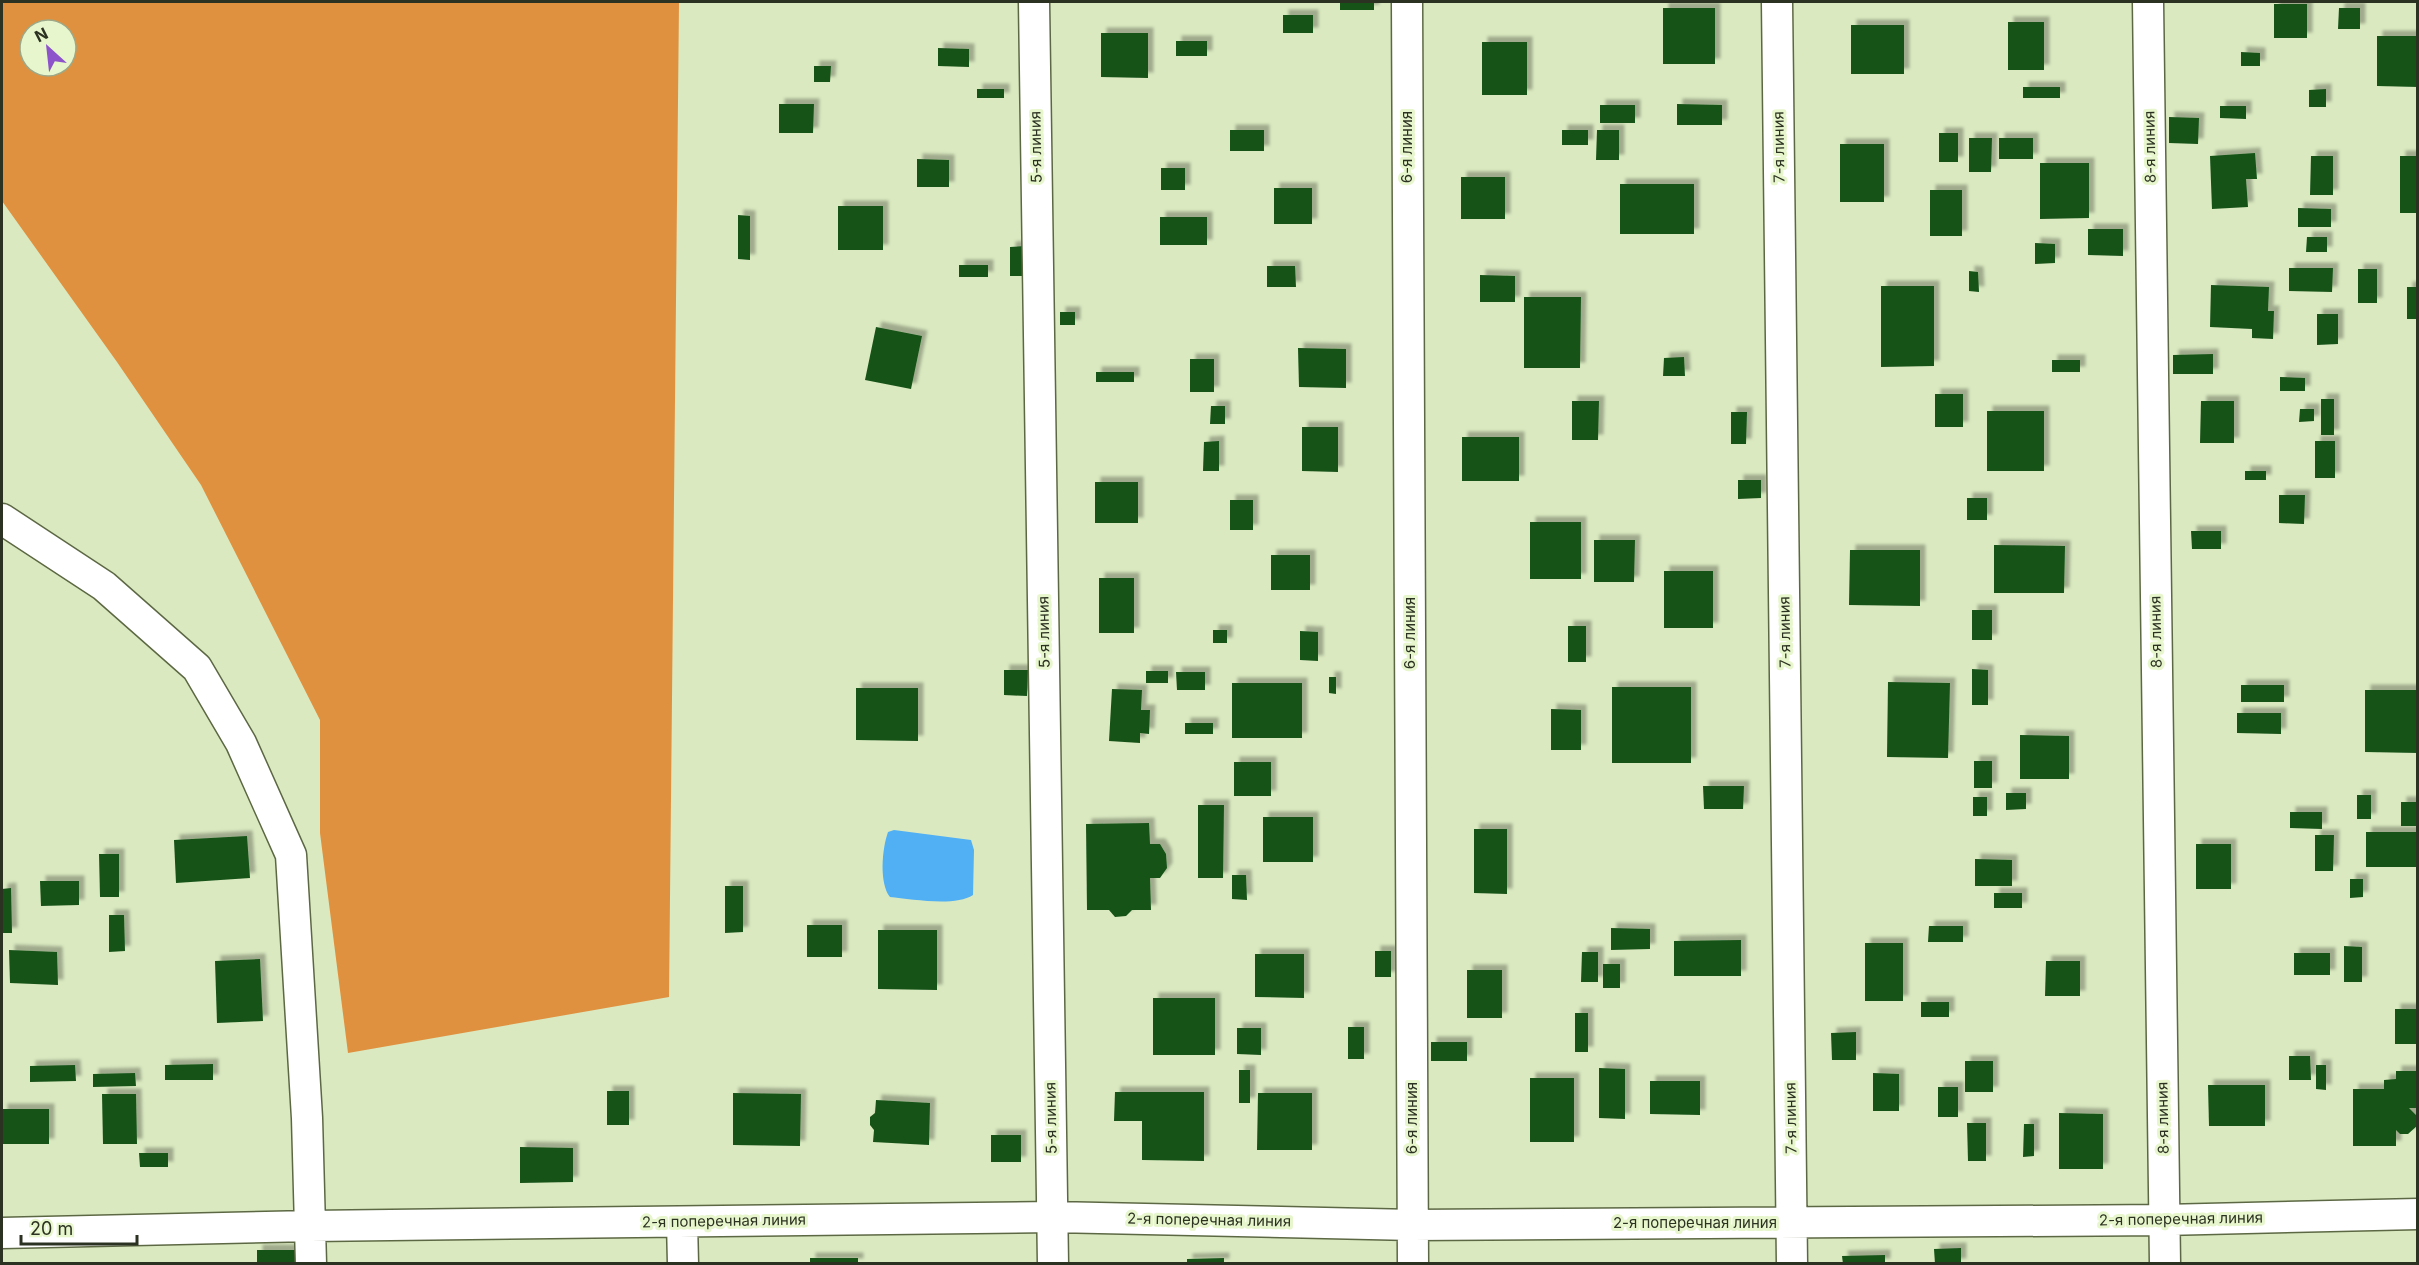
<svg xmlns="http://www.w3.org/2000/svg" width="2419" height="1265" font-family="Inter,sans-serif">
<defs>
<filter id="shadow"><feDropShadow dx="5.5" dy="-5.5" stdDeviation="1.5" flood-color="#0004"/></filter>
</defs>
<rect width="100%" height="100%" fill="#dae9c0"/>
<path fill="#e0913f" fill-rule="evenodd" d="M 2,2 L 679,2 L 669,997 L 348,1053 L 320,833 L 320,720 L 201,485 L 117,362 L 2,201 ZM 30,30 L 66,30 L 66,66 L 30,66 Z"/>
<path fill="#51aff4" d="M 894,830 L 971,840 L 974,850 L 973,895 C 955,907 911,899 890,897 C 879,883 882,849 888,832 Z"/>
<path fill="#165218" filter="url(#shadow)" d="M 1340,2 L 1374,2 L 1374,10 L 1340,10 Z
M 2274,4 L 2307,4 L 2307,38 L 2274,38 Z
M 1663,8 L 1715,8 L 1715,64 L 1663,64 Z
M 2339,8 L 2360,8 L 2360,29 L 2338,29 Z
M 1283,15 L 1313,15 L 1313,33 L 1283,33 Z
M 2008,22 L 2044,22 L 2044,70 L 2008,70 Z
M 1851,25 L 1904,25 L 1904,74 L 1851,74 Z
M 1101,33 L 1148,33 L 1148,78 L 1101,77 Z
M 2377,36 L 2418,36 L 2418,87 L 2377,86 Z
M 1176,41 L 1207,41 L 1207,56 L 1176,56 Z
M 1482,42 L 1527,42 L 1527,95 L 1482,95 Z
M 938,48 L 969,49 L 969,67 L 938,66 Z
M 2241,52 L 2260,53 L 2260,66 L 2241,66 Z
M 814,66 L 831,66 L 830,82 L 814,82 Z
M 2023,87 L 2060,87 L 2060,98 L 2023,98 Z
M 977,89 L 1004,89 L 1004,98 L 977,98 Z
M 2326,89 L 2326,107 L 2309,107 L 2309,90 Z
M 779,104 L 814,104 L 813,133 L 779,133 Z
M 1677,104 L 1722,105 L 1722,125 L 1677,125 Z
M 1600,105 L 1635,105 L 1635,123 L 1600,123 Z
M 2220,106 L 2246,106 L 2246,119 L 2220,118 Z
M 2169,117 L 2199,118 L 2198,144 L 2169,143 Z
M 1230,130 L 1264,130 L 1264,151 L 1230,151 Z
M 1562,130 L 1588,130 L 1588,145 L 1562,145 Z
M 1597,130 L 1619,130 L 1619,160 L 1596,160 Z
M 1939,133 L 1958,133 L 1958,162 L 1939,162 Z
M 1969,138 L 1992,138 L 1991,172 L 1969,172 Z
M 1999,138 L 2033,138 L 2033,159 L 1999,159 Z
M 1840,144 L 1884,144 L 1884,202 L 1840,202 Z
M 2255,153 L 2257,179 L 2246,179 L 2248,207 L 2212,209 L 2210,156 Z
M 2311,156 L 2333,156 L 2333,195 L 2310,195 Z
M 2400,156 L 2418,156 L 2418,213 L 2400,213 Z
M 917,159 L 949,160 L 949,187 L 917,187 Z
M 2040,163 L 2089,163 L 2089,218 L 2040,219 Z
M 1161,168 L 1185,168 L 1185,190 L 1161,190 Z
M 1461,177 L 1505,177 L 1505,219 L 1461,219 Z
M 1620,184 L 1694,184 L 1694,234 L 1620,234 Z
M 1274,188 L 1312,188 L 1312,224 L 1274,224 Z
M 1930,190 L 1962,190 L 1962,236 L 1930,236 Z
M 838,206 L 883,206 L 883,250 L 838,250 Z
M 2298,208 L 2331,209 L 2331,227 L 2298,227 Z
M 738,215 L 750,216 L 750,260 L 738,259 Z
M 1160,217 L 1207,217 L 1207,245 L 1160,245 Z
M 2088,229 L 2123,229 L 2123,256 L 2088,255 Z
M 2307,237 L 2327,237 L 2327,252 L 2306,252 Z
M 2035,243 L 2055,244 L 2055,263 L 2035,264 Z
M 1025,246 L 1025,276 L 1010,276 L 1010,247 Z
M 959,265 L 988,265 L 988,277 L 959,277 Z
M 1267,266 L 1295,266 L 1296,287 L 1267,287 Z
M 2289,268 L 2333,268 L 2332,292 L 2289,291 Z
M 2358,269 L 2377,269 L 2377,303 L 2358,303 Z
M 1969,271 L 1978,272 L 1979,292 L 1969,291 Z
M 1480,275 L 1515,276 L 1515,302 L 1480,302 Z
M 2211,285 L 2269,287 L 2268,311 L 2274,311 L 2273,339 L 2252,338 L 2252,329 L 2210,327 Z
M 1881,286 L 1934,286 L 1934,366 L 1881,367 Z
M 2407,287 L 2418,287 L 2418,319 L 2407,319 Z
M 1524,297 L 1581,297 L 1580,368 L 1524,368 Z
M 1060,312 L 1075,312 L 1075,325 L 1060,325 Z
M 2317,314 L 2338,314 L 2338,344 L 2317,345 Z
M 876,327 L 922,336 L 911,389 L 865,380 Z
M 1298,348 L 1346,349 L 1346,388 L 1299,387 Z
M 2213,354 L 2213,374 L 2173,374 L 2173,355 Z
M 1684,357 L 1685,376 L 1663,376 L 1664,358 Z
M 1190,359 L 1214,359 L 1214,392 L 1190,392 Z
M 2052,360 L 2080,360 L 2080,372 L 2052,372 Z
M 1096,372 L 1134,372 L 1134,382 L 1096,382 Z
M 2280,377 L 2305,378 L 2305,391 L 2280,391 Z
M 1935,394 L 1963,394 L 1963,427 L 1935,427 Z
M 2321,399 L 2334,399 L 2334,435 L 2321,435 Z
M 1572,401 L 1599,401 L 1598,440 L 1572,440 Z
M 2201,401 L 2234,401 L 2234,443 L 2200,443 Z
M 1211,406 L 1225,406 L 1225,424 L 1210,424 Z
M 2300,409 L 2314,409 L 2314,421 L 2299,422 Z
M 1987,411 L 2044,411 L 2044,471 L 1987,471 Z
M 1731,412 L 1747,412 L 1746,444 L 1731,444 Z
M 1302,427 L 1338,427 L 1338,472 L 1302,471 Z
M 1462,437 L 1519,437 L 1519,481 L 1462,481 Z
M 1219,441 L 1219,471 L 1203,471 L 1204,442 Z
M 2315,441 L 2335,441 L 2335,478 L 2315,478 Z
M 2245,471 L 2266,471 L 2266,480 L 2245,480 Z
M 1738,480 L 1761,480 L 1761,498 L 1738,499 Z
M 1095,482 L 1138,482 L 1138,523 L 1095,523 Z
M 2279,495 L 2305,495 L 2304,524 L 2279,523 Z
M 1967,498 L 1987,498 L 1987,520 L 1967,520 Z
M 1230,500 L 1253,500 L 1253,530 L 1230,530 Z
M 1530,522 L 1581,522 L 1581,579 L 1530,579 Z
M 2191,531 L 2221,531 L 2221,549 L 2192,549 Z
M 1594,540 L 1635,540 L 1634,582 L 1594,582 Z
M 1994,545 L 2065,546 L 2064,593 L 1994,593 Z
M 1850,550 L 1920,550 L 1920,606 L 1849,605 Z
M 1271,555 L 1310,555 L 1310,590 L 1271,590 Z
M 1664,571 L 1713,571 L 1713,628 L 1664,628 Z
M 1099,578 L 1134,578 L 1134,633 L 1099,633 Z
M 1972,610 L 1992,610 L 1992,640 L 1972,640 Z
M 1568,626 L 1586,626 L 1586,662 L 1568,662 Z
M 1213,630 L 1227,630 L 1227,643 L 1213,643 Z
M 1300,631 L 1318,632 L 1318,661 L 1300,660 Z
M 1972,669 L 1988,670 L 1988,705 L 1972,705 Z
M 1004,670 L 1028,670 L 1027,696 L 1004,695 Z
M 1146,671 L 1168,671 L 1168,683 L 1146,683 Z
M 1176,672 L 1205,672 L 1205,690 L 1177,690 Z
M 1329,677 L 1336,677 L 1336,694 L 1329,693 Z
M 1888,682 L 1950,683 L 1948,758 L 1887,757 Z
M 1232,683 L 1302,683 L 1302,738 L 1232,738 Z
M 2241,685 L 2284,685 L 2284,702 L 2241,702 Z
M 1612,687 L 1691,687 L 1691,763 L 1612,763 Z
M 856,688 L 918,688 L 918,741 L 856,740 Z
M 1112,689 L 1142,690 L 1141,710 L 1150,710 L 1149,734 L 1140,733 L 1140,743 L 1109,741 Z
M 2365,690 L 2418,690 L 2418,753 L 2365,752 Z
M 1551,709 L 1581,710 L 1581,750 L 1551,750 Z
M 2237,713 L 2281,713 L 2281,734 L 2237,733 Z
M 1185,723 L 1213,723 L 1213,734 L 1185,734 Z
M 2020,735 L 2069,736 L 2069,779 L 2020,779 Z
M 1974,761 L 1992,761 L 1992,788 L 1974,788 Z
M 1234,762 L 1271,762 L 1271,796 L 1234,796 Z
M 1703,786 L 1744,786 L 1743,809 L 1704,809 Z
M 2006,793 L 2026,793 L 2026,809 L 2006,810 Z
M 2357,795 L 2371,795 L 2371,819 L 2357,819 Z
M 1973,797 L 1987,797 L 1987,816 L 1973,816 Z
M 2401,802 L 2418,802 L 2418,826 L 2401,826 Z
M 1198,805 L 1224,805 L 1223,878 L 1198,878 Z
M 2290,812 L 2322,812 L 2322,829 L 2290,828 Z
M 1263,817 L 1313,817 L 1313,862 L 1263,862 Z
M 1149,823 L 1150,844 L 1160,844 L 1166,854 L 1167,868 L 1160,878 L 1150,878 L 1151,910 L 1132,910 L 1126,916 L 1115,917 L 1109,910 L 1087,910 L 1086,824 Z
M 1474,829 L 1507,829 L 1507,894 L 1474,893 Z
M 2366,832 L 2418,832 L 2418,867 L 2366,867 Z
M 2315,835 L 2334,835 L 2333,871 L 2315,871 Z
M 247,836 L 250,878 L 176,883 L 174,840 Z
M 2196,844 L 2231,844 L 2231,889 L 2196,889 Z
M 99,854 L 119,854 L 119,897 L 100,897 Z
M 1975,859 L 2012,860 L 2012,886 L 1975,886 Z
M 1232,875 L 1246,875 L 1247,900 L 1232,899 Z
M 2350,879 L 2363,879 L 2363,897 L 2350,898 Z
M 40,881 L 79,881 L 79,905 L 41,906 Z
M 725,886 L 743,886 L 743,932 L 725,933 Z
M 11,888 L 12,933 L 2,933 L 2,889 Z
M 1994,893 L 2022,893 L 2022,908 L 1994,908 Z
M 109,915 L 124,915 L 125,951 L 109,952 Z
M 807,925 L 842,925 L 842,957 L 807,957 Z
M 1929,926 L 1963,926 L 1963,942 L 1928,942 Z
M 1611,928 L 1650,929 L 1650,949 L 1611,950 Z
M 878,930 L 937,930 L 937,990 L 878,989 Z
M 1741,940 L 1741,976 L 1674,976 L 1674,941 Z
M 1865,943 L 1903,943 L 1903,1001 L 1865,1001 Z
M 2344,946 L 2362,947 L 2362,982 L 2344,982 Z
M 9,950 L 57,952 L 58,985 L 10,983 Z
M 1375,951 L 1391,951 L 1391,977 L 1375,977 Z
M 1582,952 L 1598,952 L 1598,982 L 1581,982 Z
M 2294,953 L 2330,953 L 2330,975 L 2294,975 Z
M 1255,954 L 1304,954 L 1304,998 L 1255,997 Z
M 260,959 L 263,1021 L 217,1023 L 215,961 Z
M 2046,961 L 2080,961 L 2080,996 L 2045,996 Z
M 1603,964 L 1620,964 L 1620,988 L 1603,988 Z
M 1467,970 L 1502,970 L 1502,1018 L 1467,1018 Z
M 1153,998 L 1215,998 L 1215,1055 L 1153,1055 Z
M 1921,1002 L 1949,1002 L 1949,1017 L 1921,1017 Z
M 2395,1009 L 2418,1009 L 2418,1044 L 2395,1044 Z
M 1575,1013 L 1588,1013 L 1588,1052 L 1575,1052 Z
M 1348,1027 L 1364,1027 L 1364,1059 L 1348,1059 Z
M 1237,1028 L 1261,1028 L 1261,1055 L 1237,1054 Z
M 1856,1032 L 1856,1060 L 1832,1060 L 1831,1033 Z
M 1431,1042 L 1467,1042 L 1467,1061 L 1431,1061 Z
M 2289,1056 L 2310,1056 L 2311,1080 L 2289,1080 Z
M 1965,1061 L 1993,1061 L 1993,1092 L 1965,1092 Z
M 213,1064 L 213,1080 L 165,1080 L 165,1065 Z
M 75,1065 L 76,1081 L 30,1082 L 30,1066 Z
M 2316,1065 L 2326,1065 L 2326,1090 L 2316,1089 Z
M 1599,1068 L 1625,1069 L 1625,1119 L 1599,1118 Z
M 1239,1070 L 1250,1070 L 1250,1103 L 1239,1103 Z
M 2396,1071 L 2418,1071 L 2418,1108 L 2409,1108 L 2418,1117 L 2418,1125 L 2408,1134 L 2400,1134 L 2396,1130 L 2396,1146 L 2353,1146 L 2353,1089 L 2384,1089 L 2384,1080 L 2396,1079 Z
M 135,1073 L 136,1086 L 93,1087 L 93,1074 Z
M 1873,1073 L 1899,1074 L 1899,1111 L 1873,1111 Z
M 1530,1078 L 1574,1078 L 1574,1142 L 1530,1142 Z
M 1650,1081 L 1700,1081 L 1700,1115 L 1650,1114 Z
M 2208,1085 L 2265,1085 L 2265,1126 L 2209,1126 Z
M 1938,1087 L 1958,1087 L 1958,1117 L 1938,1117 Z
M 607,1091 L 629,1091 L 629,1125 L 607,1125 Z
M 1115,1092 L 1204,1092 L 1204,1161 L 1142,1160 L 1142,1121 L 1114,1121 Z
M 733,1093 L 801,1094 L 800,1146 L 733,1145 Z
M 1258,1093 L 1312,1093 L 1312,1150 L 1257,1150 Z
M 102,1094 L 136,1094 L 137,1144 L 103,1144 Z
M 876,1100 L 930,1103 L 929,1145 L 873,1142 L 874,1130 L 870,1125 L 870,1117 L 875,1113 Z
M 2,1109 L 49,1109 L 49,1144 L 2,1144 Z
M 2059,1113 L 2103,1114 L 2103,1169 L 2059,1169 Z
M 1967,1123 L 1986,1123 L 1986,1161 L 1968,1161 Z
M 2024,1124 L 2034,1124 L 2034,1156 L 2023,1157 Z
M 991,1135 L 1021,1135 L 1021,1162 L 991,1162 Z
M 520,1147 L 573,1148 L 573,1182 L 520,1183 Z
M 139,1153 L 168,1153 L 168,1167 L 140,1167 Z
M 1961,1248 L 1961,1264 L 1935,1264 L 1934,1249 Z
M 257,1250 L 296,1250 L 296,1264 L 257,1264 Z
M 1885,1255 L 1885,1264 L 1843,1264 L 1842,1256 Z
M 810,1258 L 858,1258 L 858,1264 L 810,1264 Z
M 1224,1258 L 1224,1264 L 1187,1264 L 1187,1259 Z"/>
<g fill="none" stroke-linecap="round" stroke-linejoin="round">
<g stroke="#5c6843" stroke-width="33">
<path id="street" d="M 1034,2 L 1053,1264
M 1407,2 L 1413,1264
M 1777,2 L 1792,1264
M 2148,2 L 2165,1264
M 2,519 L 104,586 L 197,668 L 241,743 L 291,855 L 307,1118 L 311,1264
M 682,1222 L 683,1264
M 2,1233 L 311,1226 L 1053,1217 L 1413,1225 L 2164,1220 L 2418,1214"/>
</g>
<use href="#street" stroke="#fff" stroke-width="30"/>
</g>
<g text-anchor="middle" stroke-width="6" stroke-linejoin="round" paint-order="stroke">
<g font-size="15" fill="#2c3222" stroke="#e7f6cc">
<text transform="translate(1036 147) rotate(-91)" y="5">5-я линия</text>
<text transform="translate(1407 147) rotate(-90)" y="5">6-я линия</text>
<text transform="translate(1779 147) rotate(-91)" y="5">7-я линия</text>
<text transform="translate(2150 147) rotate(-91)" y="5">8-я линия</text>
<text transform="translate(1044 632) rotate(-91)" y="5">5-я линия</text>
<text transform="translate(1785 632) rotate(-91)" y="5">7-я линия</text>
<text transform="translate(2156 632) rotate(-91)" y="5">8-я линия</text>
<text transform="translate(1410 633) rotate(-90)" y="5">6-я линия</text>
<text transform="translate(1051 1118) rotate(-91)" y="5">5-я линия</text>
<text transform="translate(1412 1118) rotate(-90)" y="5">6-я линия</text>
<text transform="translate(1791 1118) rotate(-91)" y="5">7-я линия</text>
<text transform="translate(2163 1118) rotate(-91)" y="5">8-я линия</text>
<text transform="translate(2181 1219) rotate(-1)" y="5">2-я поперечная линия</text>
<text transform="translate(1209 1220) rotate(1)" y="5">2-я поперечная линия</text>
<text transform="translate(724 1221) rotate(-1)" y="5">2-я поперечная линия</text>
<text x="1695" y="1228">2-я поперечная линия</text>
</g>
</g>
<rect width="2419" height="1265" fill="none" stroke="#2c3222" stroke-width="6"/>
<g transform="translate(48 48) rotate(333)"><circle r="28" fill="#e7f6cc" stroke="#9ca888" stroke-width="1.5"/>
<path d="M0-4.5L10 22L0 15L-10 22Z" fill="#8d53ca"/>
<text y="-9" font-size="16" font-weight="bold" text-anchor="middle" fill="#2c3222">N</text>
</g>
<path d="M21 1235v9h116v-9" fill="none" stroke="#2c3222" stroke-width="3"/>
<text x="30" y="1235" font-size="18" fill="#2c3222" stroke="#e7f6cc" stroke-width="4.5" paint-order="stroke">20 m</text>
</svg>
